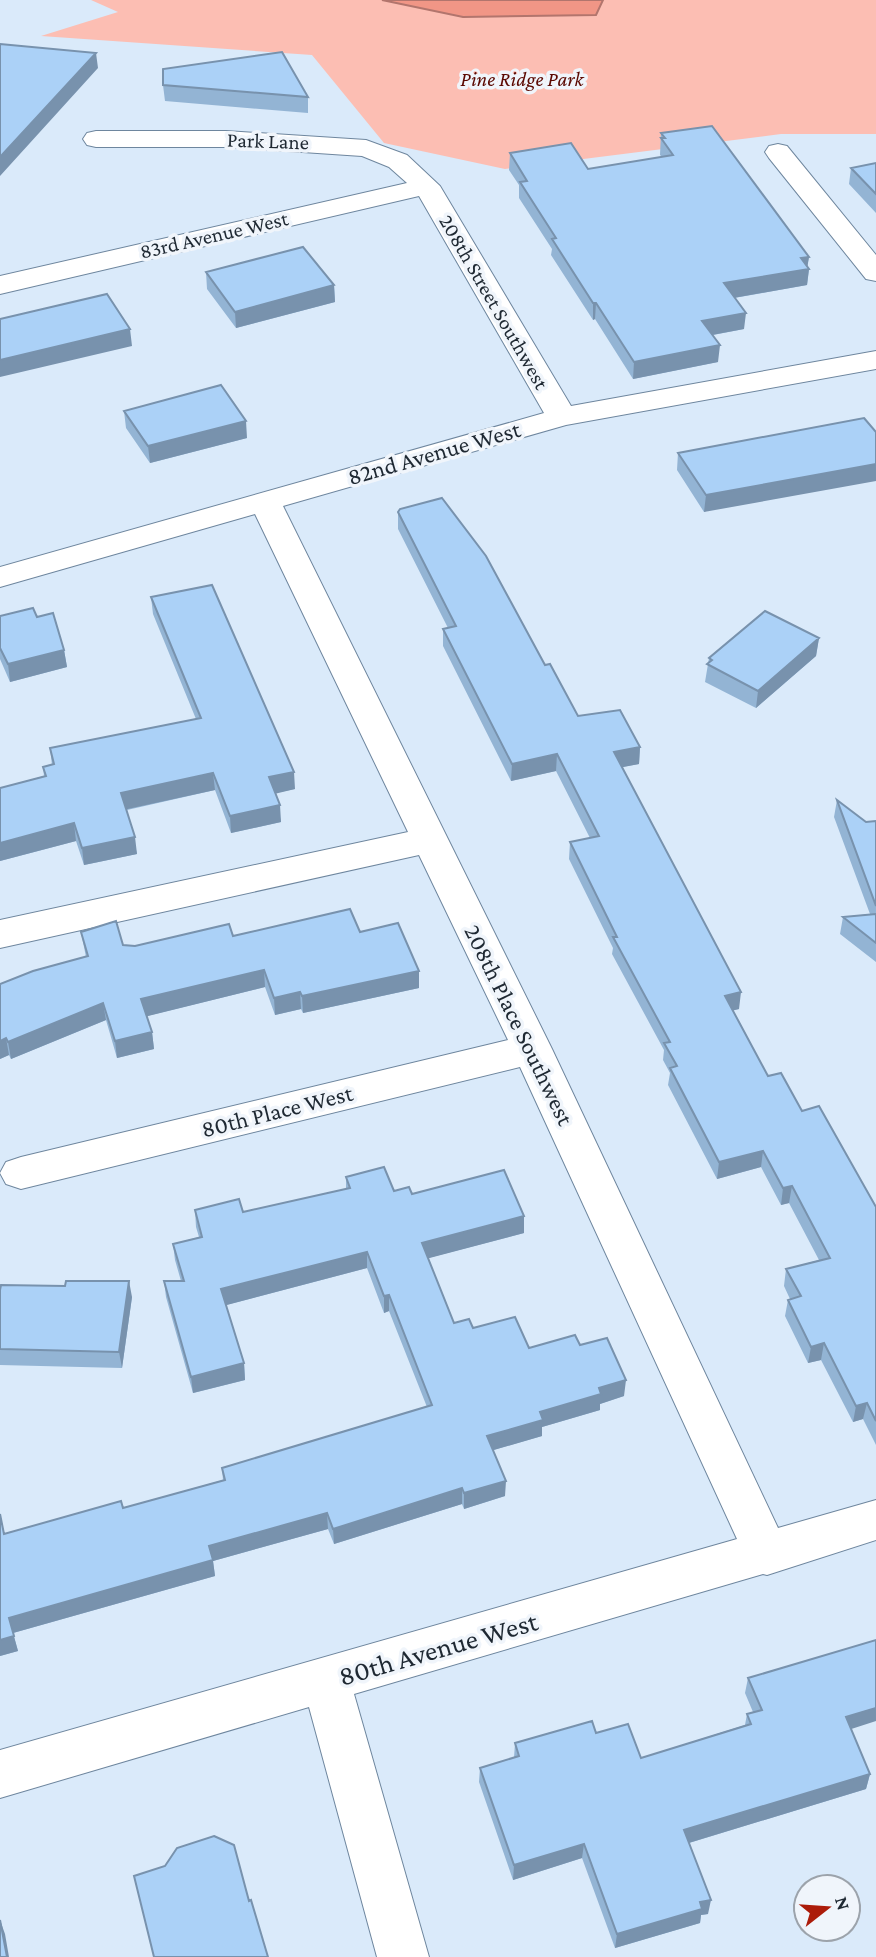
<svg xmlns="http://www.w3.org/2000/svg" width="876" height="1957" font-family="'Crimson Pro',serif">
<rect width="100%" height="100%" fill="#daeafa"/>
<path fill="#fcbeb3" d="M 91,0 L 876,0 L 876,134 L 781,134 L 505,169 L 384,143 L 312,55 L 41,36 L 118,12 Z"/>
<path fill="#f19686" stroke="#b2756d" stroke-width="2" d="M 382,0 L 603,0 L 596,15 L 463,17 Z"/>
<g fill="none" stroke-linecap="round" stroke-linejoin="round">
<g stroke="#6e869e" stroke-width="2">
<path id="minor" d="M 96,131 L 226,131 L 366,140 L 407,155 L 440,186 L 571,406 L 876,351 L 876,369 L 566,425 L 283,506 L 552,1049 L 778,1528 L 876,1500 L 876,1540 L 767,1575 L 763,1574 L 354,1694 L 429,1957 L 377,1957 L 309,1707 L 0,1798 L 0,1750 L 737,1539 L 520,1067 L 21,1189 L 6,1184 L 0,1173 L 6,1162 L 21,1157 L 508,1040 L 419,855 L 0,948 L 0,920 L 408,832 L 255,514 L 0,587 L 0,567 L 544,413 L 419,196 L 0,294 L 0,276 L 407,183 L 389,167 L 362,156 L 226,147 L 96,147 L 87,145 L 83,139 L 87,133 Z
M 778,144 L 787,146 L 876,255 L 876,281 L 866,279 L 769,158 L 765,152 L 769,146 Z"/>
</g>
<use href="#minor" fill="#fff" fill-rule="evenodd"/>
</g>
<path fill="#93b4d4" d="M 163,85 L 308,97 L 308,113 L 165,101 Z
M 661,133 L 809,257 L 807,267 L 809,269 L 807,285 L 734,298 L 744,329 L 713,335 L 718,362 L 633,379 L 595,319 L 593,320 L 551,255 L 552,249 L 519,198 L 519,185 L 509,170 L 510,153 L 588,169 L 662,157 L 660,155 Z
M 876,163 L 876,213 L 849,184 L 851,168 Z
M 206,272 L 334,285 L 335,302 L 236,328 L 207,289 Z
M 124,411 L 247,438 L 150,463 L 126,428 Z
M 876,432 L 704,512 L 677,470 L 678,453 Z
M 398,512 L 545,665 L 578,716 L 640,747 L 639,764 L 622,767 L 739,1009 L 733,1010 L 768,1076 L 802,1111 L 876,1207 L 876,1445 L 863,1419 L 853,1422 L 821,1360 L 808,1363 L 785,1316 L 788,1300 L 790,1299 L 784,1286 L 786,1269 L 819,1260 L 789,1203 L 781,1205 L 761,1167 L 717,1179 L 668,1085 L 670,1073 L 663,1060 L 664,1050 L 612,954 L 613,948 L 569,859 L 570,842 L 590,838 L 556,771 L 511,781 L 443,646 L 443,629 L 448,628 L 398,529 Z
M 151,597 L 295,789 L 275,793 L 281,822 L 231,833 L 215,790 L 127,810 L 137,854 L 84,865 L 76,841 L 0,861 L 0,788 L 44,776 L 43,767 L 52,765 L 50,748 L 196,719 L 153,614 Z
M 0,616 L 37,617 L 64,650 L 67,667 L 10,682 L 0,659 Z
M 819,638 L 816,656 L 756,708 L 705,682 L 709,658 Z
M 837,800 L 866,822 L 876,821 L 876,962 L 840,934 L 843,917 L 870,914 L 834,817 Z
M 81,932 L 123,945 L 135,946 L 233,936 L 360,932 L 419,988 L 303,1013 L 301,1009 L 275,1015 L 265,987 L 147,1016 L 152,1032 L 154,1049 L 117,1058 L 106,1020 L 11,1059 L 9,1055 L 0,1059 L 0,984 L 86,957 Z
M 346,1177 L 394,1191 L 412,1194 L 524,1233 L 428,1258 L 454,1323 L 473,1328 L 529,1348 L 580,1345 L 624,1396 L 600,1404 L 600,1410 L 542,1427 L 542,1436 L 493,1450 L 505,1496 L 464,1509 L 462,1504 L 334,1544 L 328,1529 L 213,1561 L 215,1576 L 13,1633 L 18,1651 L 0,1656 L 5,1534 L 123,1508 L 223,1480 L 222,1468 L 427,1407 L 389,1311 L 384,1313 L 367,1268 L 226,1305 L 244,1363 L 245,1380 L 193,1393 L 166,1297 L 164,1281 L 181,1281 L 175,1260 L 173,1244 L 199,1237 L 196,1227 L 195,1210 L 243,1212 L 346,1189 Z
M 0,1290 L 132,1297 L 122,1368 L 0,1365 Z
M 748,1678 L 851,1729 L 870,1774 L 866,1789 L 689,1843 L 708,1914 L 701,1915 L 700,1923 L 615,1948 L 582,1858 L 513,1880 L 479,1782 L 480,1768 L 514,1758 L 515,1743 L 596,1733 L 641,1758 L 745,1725 L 747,1714 L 753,1712 L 745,1693 Z"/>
<path fill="#7892ad" d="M 96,53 L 98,68 L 0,176 L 0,157 Z
M 809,257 L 807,269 L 809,269 L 807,285 L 722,300 L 724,283 L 801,258 Z
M 334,285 L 335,302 L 236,328 L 235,312 Z
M 593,303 L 596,303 L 595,319 L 593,320 Z
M 746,313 L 744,329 L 701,337 L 702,321 Z
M 130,329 L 132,346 L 0,377 L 0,360 Z
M 720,345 L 718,362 L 633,379 L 634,362 Z
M 246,421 L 247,438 L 150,463 L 148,446 Z
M 876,464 L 876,481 L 704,512 L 706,495 Z
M 819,638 L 816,656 L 756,708 L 758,691 Z
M 64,650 L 67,667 L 10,682 L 8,664 Z
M 640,747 L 639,764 L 613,769 L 614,752 Z
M 557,754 L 556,771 L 511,781 L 512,764 Z
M 294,772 L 295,789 L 270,795 L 269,777 Z
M 213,773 L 215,790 L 123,810 L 121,793 Z
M 280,805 L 281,822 L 231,833 L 230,816 Z
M 74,823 L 76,841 L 0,861 L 0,843 Z
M 135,837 L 137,854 L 84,865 L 82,848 Z
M 264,970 L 265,987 L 144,1017 L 141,999 Z
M 419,971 L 419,988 L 303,1013 L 302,996 Z
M 300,992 L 301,1009 L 275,1015 L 274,998 Z
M 741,992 L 739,1009 L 723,1013 L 725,996 Z
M 103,1003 L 106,1020 L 11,1059 L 8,1042 Z
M 152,1032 L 154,1049 L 117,1058 L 115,1041 Z
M 6,1038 L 9,1055 L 0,1059 L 0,1041 Z
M 763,1151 L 761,1167 L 717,1179 L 719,1162 Z
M 792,1186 L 789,1203 L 781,1205 L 783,1188 Z
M 524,1216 L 524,1233 L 422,1260 L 422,1243 Z
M 367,1252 L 367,1268 L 223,1306 L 221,1289 Z
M 129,1281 L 132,1297 L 122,1368 L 119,1352 Z
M 389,1295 L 389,1311 L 384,1313 L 384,1296 Z
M 824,1343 L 821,1360 L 808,1363 L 811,1347 Z
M 244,1363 L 245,1380 L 193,1393 L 191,1377 Z
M 626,1380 L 624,1396 L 600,1404 L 600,1410 L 542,1427 L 542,1436 L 487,1452 L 487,1436 L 540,1412 L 599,1388 Z
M 867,1403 L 863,1419 L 853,1422 L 856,1406 Z
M 506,1481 L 505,1496 L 464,1509 L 464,1493 Z
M 462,1488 L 462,1504 L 334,1544 L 333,1529 Z
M 327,1513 L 328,1529 L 213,1561 L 215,1576 L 13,1633 L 18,1651 L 0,1656 L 0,1640 L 9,1618 L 209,1546 Z
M 876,1708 L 876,1721 L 842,1732 L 846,1717 Z
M 870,1774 L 866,1789 L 682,1845 L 684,1830 Z
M 584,1844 L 582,1858 L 513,1880 L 514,1865 Z
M 711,1900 L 708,1914 L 701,1915 L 700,1923 L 615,1948 L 617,1934 L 700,1902 Z
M 0,1920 L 5,1934 L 9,1957 L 7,1957 Z"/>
<path fill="#abd1f7" stroke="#7892ad" stroke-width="2" d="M 0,44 L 96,53 L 0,157 Z
M 282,52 L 308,97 L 163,85 L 163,69 Z
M 712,126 L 809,257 L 801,258 L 809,269 L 724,283 L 746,313 L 702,321 L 720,345 L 634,362 L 596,303 L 593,303 L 552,239 L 556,238 L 520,182 L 527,181 L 510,153 L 571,143 L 588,169 L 673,155 L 661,138 L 665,138 L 661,133 Z
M 876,163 L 876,194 L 851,168 Z
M 303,247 L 334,285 L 235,312 L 206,272 Z
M 107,294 L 130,329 L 0,360 L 0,319 Z
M 221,385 L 246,421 L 148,446 L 124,411 Z
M 864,418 L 876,432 L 876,464 L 706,495 L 678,453 Z
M 442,498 L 486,556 L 545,665 L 550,664 L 578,716 L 620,710 L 640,747 L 614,752 L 741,992 L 725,996 L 768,1076 L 781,1073 L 802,1111 L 819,1106 L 876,1207 L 876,1421 L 867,1403 L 856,1406 L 824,1343 L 811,1347 L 788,1300 L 801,1296 L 786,1269 L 830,1258 L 792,1186 L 783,1188 L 763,1151 L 719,1162 L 670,1068 L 677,1066 L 664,1043 L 670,1042 L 613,937 L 617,937 L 570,842 L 599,836 L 557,754 L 512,764 L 443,629 L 456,626 L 398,512 L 400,509 Z
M 212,585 L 294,772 L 269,777 L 280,805 L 230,816 L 213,773 L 121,793 L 135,837 L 82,848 L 74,823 L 0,843 L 0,788 L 46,776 L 43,767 L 54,764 L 50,748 L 201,718 L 151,597 Z
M 33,608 L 37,617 L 53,613 L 64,650 L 8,664 L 0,648 L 0,616 Z
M 765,611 L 819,638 L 758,691 L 707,664 L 712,660 L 709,658 Z
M 837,800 L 866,822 L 876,821 L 876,906 Z
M 350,909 L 360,932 L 398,923 L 419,971 L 302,996 L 300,992 L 274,998 L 264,970 L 141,999 L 152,1032 L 115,1041 L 103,1003 L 8,1042 L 6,1038 L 0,1041 L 0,984 L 33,971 L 88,956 L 81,932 L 116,921 L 123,945 L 135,946 L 229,924 L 233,936 Z
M 876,914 L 876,943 L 843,917 Z
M 384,1167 L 394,1191 L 409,1187 L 412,1194 L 504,1170 L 524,1216 L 422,1243 L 454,1323 L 469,1319 L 473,1328 L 515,1317 L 529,1348 L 575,1335 L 580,1345 L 607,1338 L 626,1380 L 599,1388 L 601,1394 L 540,1412 L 543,1420 L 487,1436 L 506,1481 L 464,1493 L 462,1488 L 333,1529 L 327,1513 L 209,1546 L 213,1560 L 9,1618 L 14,1636 L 0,1640 L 0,1514 L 4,1534 L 121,1501 L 123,1508 L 225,1480 L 222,1468 L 432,1405 L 389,1295 L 384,1296 L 367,1252 L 221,1289 L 244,1363 L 191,1377 L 164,1281 L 184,1281 L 173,1244 L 202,1237 L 195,1210 L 239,1199 L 243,1212 L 350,1188 L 346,1177 Z
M 66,1281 L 129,1281 L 119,1352 L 0,1349 L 0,1290 L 1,1285 L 65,1286 Z
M 876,1640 L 876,1708 L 846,1717 L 870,1774 L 684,1830 L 711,1900 L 700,1902 L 702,1909 L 617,1934 L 584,1844 L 514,1865 L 480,1768 L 519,1756 L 515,1743 L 592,1721 L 596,1733 L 628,1724 L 641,1758 L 751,1724 L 747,1714 L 762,1710 L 748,1678 Z
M 214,1836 L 234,1845 L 249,1901 L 251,1900 L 268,1957 L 154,1957 L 134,1876 L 165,1866 L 177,1848 Z
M 0,1920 L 7,1957 L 0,1957 Z"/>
<g text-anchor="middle" stroke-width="7" stroke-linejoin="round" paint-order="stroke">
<g font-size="21" font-style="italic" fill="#5b0902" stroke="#f0f5fb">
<text x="522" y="86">Pine Ridge Park</text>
</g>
<g font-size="21" fill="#1e2832" stroke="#f0f5fb">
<text transform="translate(268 141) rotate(2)" y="7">Park Lane</text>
<text transform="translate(214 235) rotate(-13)" y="7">83rd Avenue West</text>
<text transform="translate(494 302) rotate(60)" y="7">208th Street Southwest</text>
</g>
<g font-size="24" fill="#1e2832" stroke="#f0f5fb">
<text transform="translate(434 453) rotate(-16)" y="8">82nd Avenue West</text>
<text transform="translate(519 1025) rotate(64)" y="8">208th Place Southwest</text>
<text transform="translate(277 1111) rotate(-14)" y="8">80th Place West</text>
</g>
<g font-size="28" fill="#1e2832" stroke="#f0f5fb">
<text transform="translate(438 1648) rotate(-16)" y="10">80th Avenue West</text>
</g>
</g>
<g transform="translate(827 1908) rotate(73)"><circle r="33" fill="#f0f5fb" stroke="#9ca3ab" stroke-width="2"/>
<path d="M0-5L12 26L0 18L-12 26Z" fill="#ac1c0a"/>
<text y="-10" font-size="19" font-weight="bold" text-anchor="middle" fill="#1e2832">N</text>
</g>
</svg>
